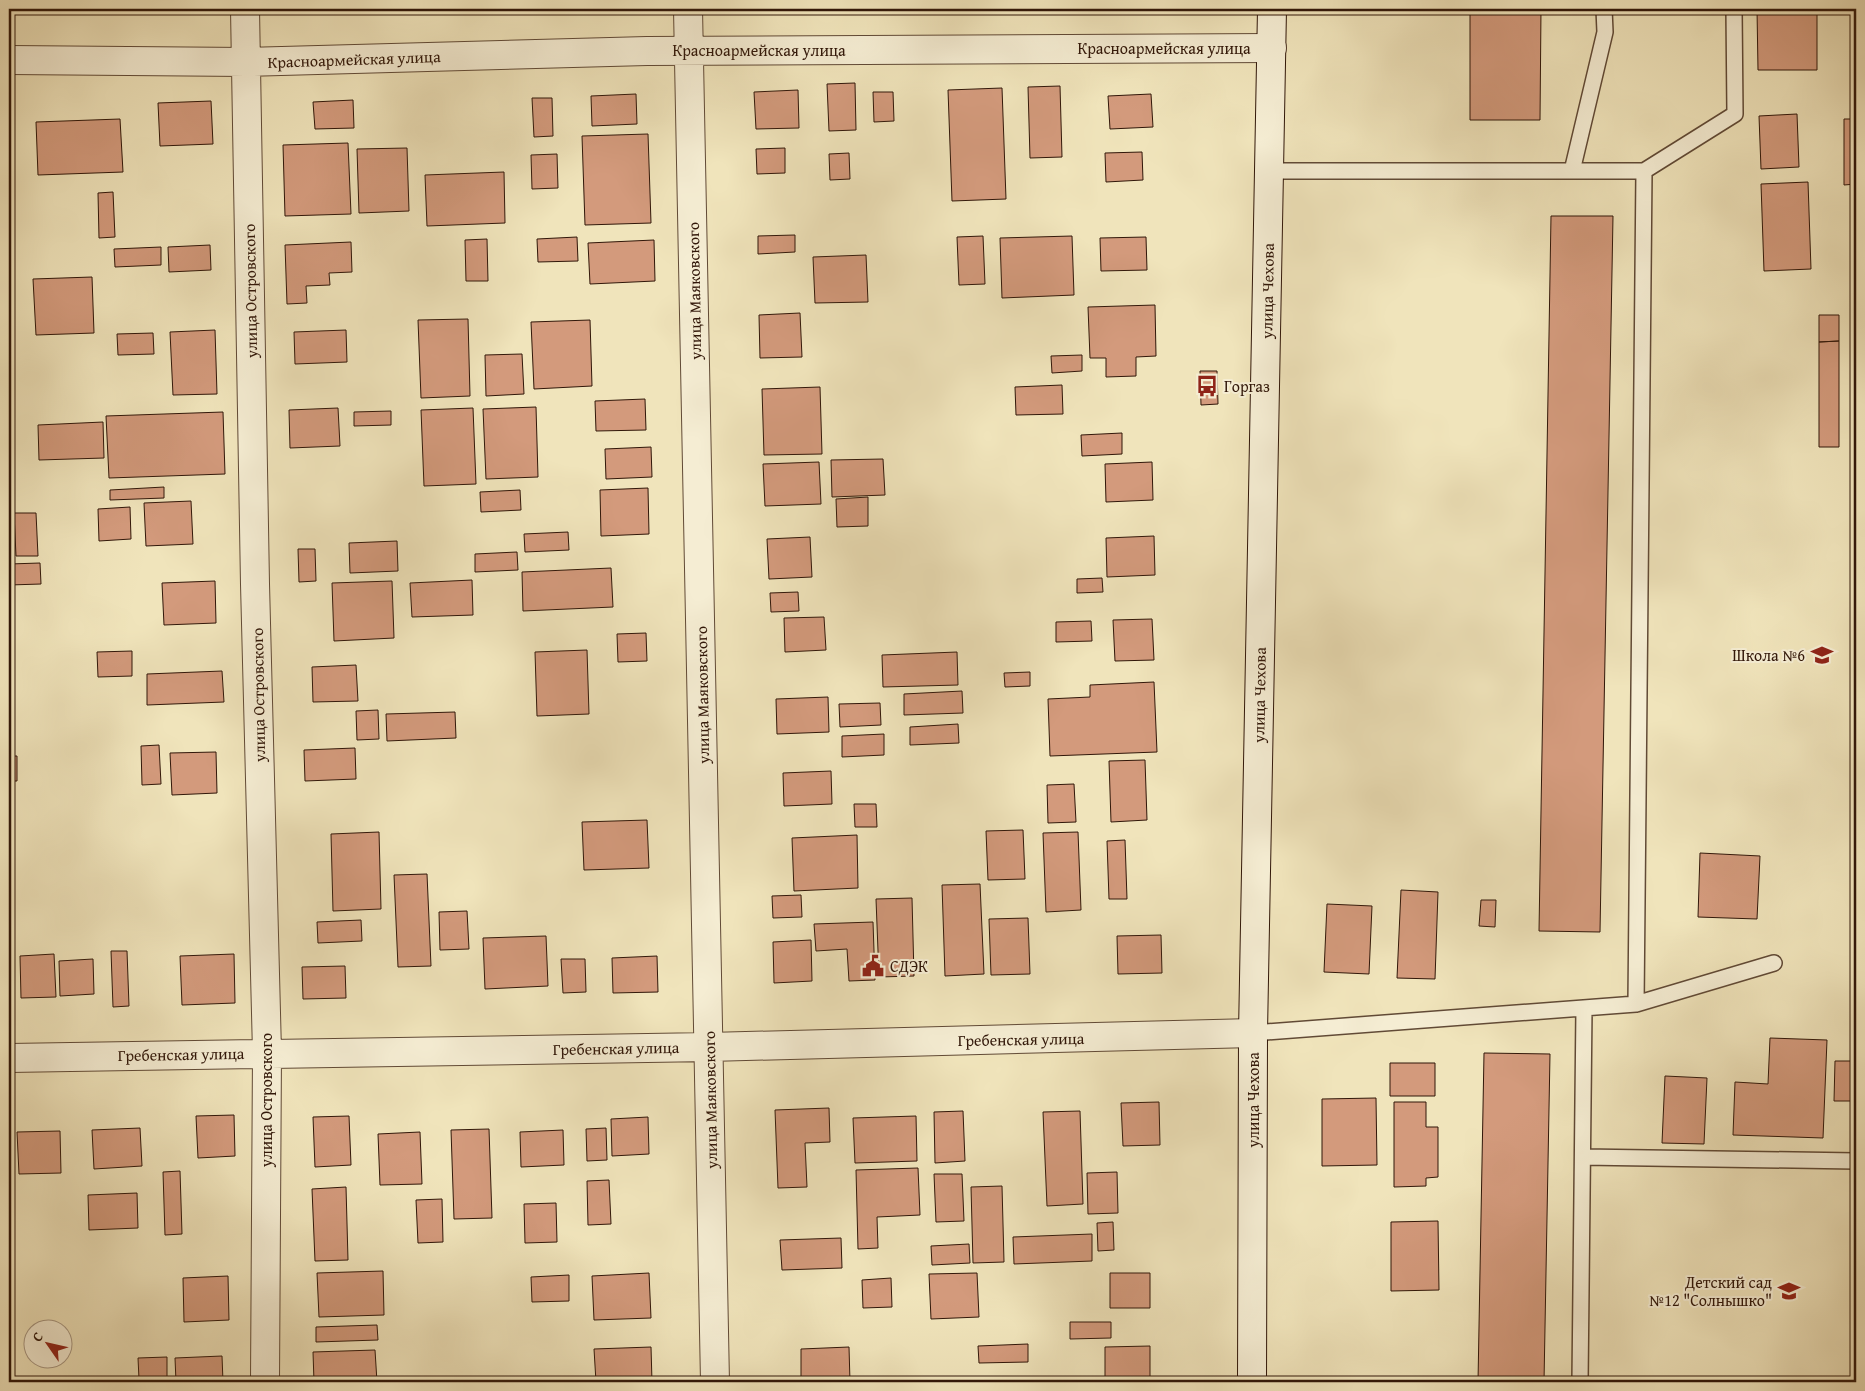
<svg xmlns="http://www.w3.org/2000/svg" width="1865" height="1391" font-family="'Gentium Book Plus',serif">
<rect width="100%" height="100%" fill="#f0e4bb"/>
<filter id="stains"><feTurbulence type="fractalNoise" baseFrequency=".004" numOctaves="4"/><feColorMatrix values="0 0 0 0 .2 0 0 0 0 .09 0 0 0 0 .02 0 0 0 .5 -.17"/></filter>
<radialGradient id="worn" r=".72"><stop offset=".6" stop-color="#630" stop-opacity="0"/><stop offset="1" stop-color="#630" stop-opacity=".3"/></radialGradient>
<path fill="#d39a7c" stroke="#311709" d="M 24,9 L 76,9 L 76,12 L 24,13 Z
M 280,9 L 333,9 L 280,11 Z
M 1470,9 L 1541,9 L 1540,120 L 1470,120 Z
M 1757,9 L 1817,9 L 1817,70 L 1758,70 Z
M 855,83 L 856,130 L 829,131 L 827,84 Z
M 1060,86 L 1062,157 L 1030,158 L 1028,87 Z
M 1002,88 L 1006,199 L 952,201 L 948,90 Z
M 798,90 L 799,128 L 756,129 L 754,92 Z
M 873,92 L 893,92 L 894,121 L 874,122 Z
M 636,94 L 637,124 L 592,126 L 591,96 Z
M 1151,94 L 1153,127 L 1110,129 L 1108,96 Z
M 532,98 L 552,98 L 553,136 L 534,137 Z
M 353,100 L 354,128 L 315,129 L 313,102 Z
M 211,101 L 213,144 L 160,146 L 158,103 Z
M 1797,114 L 1799,167 L 1761,169 L 1759,116 Z
M 120,119 L 123,172 L 38,175 L 36,122 Z
M 1844,119 L 1856,119 L 1856,184 L 1844,185 Z
M 648,134 L 651,223 L 585,225 L 582,136 Z
M 348,143 L 351,214 L 285,216 L 283,145 Z
M 407,148 L 409,211 L 359,213 L 357,149 Z
M 785,148 L 785,173 L 757,174 L 756,149 Z
M 1142,152 L 1143,180 L 1106,182 L 1105,153 Z
M 849,153 L 850,179 L 830,180 L 829,154 Z
M 557,154 L 558,188 L 532,189 L 531,155 Z
M 504,172 L 505,223 L 427,226 L 425,175 Z
M 1808,182 L 1811,269 L 1764,271 L 1761,184 Z
M 113,192 L 115,237 L 99,238 L 98,193 Z
M 1551,216 L 1613,216 L 1600,932 L 1539,931 Z
M 795,235 L 795,252 L 758,254 L 758,236 Z
M 983,236 L 985,284 L 959,285 L 957,237 Z
M 1072,236 L 1074,295 L 1002,298 L 1000,238 Z
M 577,237 L 578,261 L 538,262 L 537,239 Z
M 1146,237 L 1147,270 L 1101,271 L 1100,238 Z
M 487,239 L 488,281 L 466,281 L 465,240 Z
M 654,240 L 655,281 L 590,284 L 588,243 Z
M 351,242 L 352,272 L 329,273 L 330,285 L 306,286 L 307,303 L 287,304 L 285,245 Z
M 210,245 L 211,270 L 169,272 L 168,247 Z
M 161,247 L 161,265 L 115,267 L 114,249 Z
M 866,255 L 868,302 L 815,303 L 813,257 Z
M 92,277 L 94,333 L 36,335 L 33,279 Z
M 1155,305 L 1156,356 L 1136,357 L 1136,376 L 1106,377 L 1106,358 L 1090,358 L 1088,307 Z
M 800,313 L 802,357 L 760,358 L 759,315 Z
M 1819,315 L 1839,315 L 1839,341 L 1819,342 Z
M 468,319 L 470,396 L 421,398 L 418,320 Z
M 590,320 L 592,386 L 534,389 L 531,322 Z
M 215,330 L 217,394 L 173,395 L 170,332 Z
M 346,330 L 347,362 L 295,364 L 294,332 Z
M 153,333 L 154,354 L 118,355 L 117,334 Z
M 1839,341 L 1839,447 L 1819,447 L 1819,342 Z
M 522,354 L 524,394 L 486,396 L 485,355 Z
M 1082,355 L 1082,371 L 1052,373 L 1051,356 Z
M 1200,371 L 1217,371 L 1218,404 L 1201,405 Z
M 1062,385 L 1063,414 L 1016,415 L 1015,387 Z
M 820,387 L 822,454 L 764,455 L 762,389 Z
M 645,399 L 646,430 L 596,431 L 595,401 Z
M 536,407 L 538,477 L 486,479 L 483,409 Z
M 338,408 L 340,446 L 290,448 L 289,410 Z
M 473,408 L 476,484 L 424,486 L 421,410 Z
M 391,411 L 391,425 L 354,426 L 354,412 Z
M 223,412 L 225,474 L 109,478 L 106,416 Z
M 103,422 L 104,458 L 39,460 L 38,425 Z
M 1122,433 L 1122,454 L 1082,456 L 1081,435 Z
M 651,447 L 652,477 L 606,479 L 605,449 Z
M 883,459 L 885,495 L 832,497 L 831,460 Z
M 819,462 L 821,504 L 765,506 L 763,464 Z
M 1152,462 L 1153,500 L 1106,502 L 1105,464 Z
M 164,487 L 164,498 L 110,500 L 110,490 Z
M 648,488 L 649,534 L 601,536 L 600,490 Z
M 520,490 L 521,510 L 481,512 L 480,492 Z
M 868,497 L 868,526 L 837,527 L 836,499 Z
M 191,501 L 193,544 L 146,546 L 144,503 Z
M 130,507 L 131,539 L 99,541 L 98,509 Z
M 14,513 L 36,513 L 38,556 L 16,556 Z
M 568,532 L 569,550 L 525,552 L 524,534 Z
M 1154,536 L 1155,575 L 1107,577 L 1106,538 Z
M 810,537 L 812,577 L 769,579 L 767,539 Z
M 397,541 L 398,571 L 350,573 L 349,543 Z
M 298,549 L 315,549 L 316,581 L 299,582 Z
M 517,552 L 518,570 L 475,572 L 475,554 Z
M 40,563 L 41,584 L 9,585 L 9,564 Z
M 611,568 L 613,607 L 523,611 L 522,572 Z
M 1102,578 L 1103,592 L 1077,593 L 1077,579 Z
M 472,580 L 473,615 L 412,617 L 410,583 Z
M 215,581 L 216,623 L 164,625 L 162,583 Z
M 392,581 L 394,638 L 334,641 L 332,583 Z
M 798,592 L 799,611 L 771,612 L 770,593 Z
M 824,617 L 826,650 L 785,652 L 784,618 Z
M 1152,619 L 1154,660 L 1115,661 L 1113,620 Z
M 1091,621 L 1092,641 L 1056,642 L 1056,622 Z
M 646,633 L 647,661 L 618,662 L 617,634 Z
M 587,650 L 589,714 L 537,716 L 535,652 Z
M 132,651 L 132,676 L 98,677 L 97,652 Z
M 957,652 L 958,685 L 883,687 L 882,655 Z
M 356,665 L 358,701 L 313,702 L 312,667 Z
M 222,671 L 224,702 L 147,705 L 147,674 Z
M 1030,672 L 1030,686 L 1005,687 L 1004,673 Z
M 1154,682 L 1157,752 L 1050,756 L 1048,699 L 1090,697 L 1090,685 Z
M 962,691 L 963,713 L 904,715 L 904,694 Z
M 828,697 L 829,732 L 777,734 L 776,699 Z
M 880,703 L 881,725 L 840,727 L 839,704 Z
M 378,710 L 379,739 L 357,740 L 356,711 Z
M 455,712 L 456,738 L 387,741 L 386,714 Z
M 958,724 L 959,743 L 910,745 L 910,727 Z
M 884,734 L 884,755 L 842,757 L 842,736 Z
M 159,745 L 161,784 L 142,785 L 141,746 Z
M 355,748 L 356,779 L 305,781 L 304,750 Z
M 216,752 L 217,793 L 172,795 L 170,753 Z
M 9,756 L 17,756 L 17,781 L 9,781 Z
M 1145,760 L 1147,820 L 1111,822 L 1109,761 Z
M 831,771 L 832,804 L 784,806 L 783,773 Z
M 1074,784 L 1076,822 L 1048,823 L 1047,785 Z
M 854,804 L 876,804 L 877,827 L 855,827 Z
M 647,820 L 649,868 L 584,870 L 582,822 Z
M 1023,830 L 1025,879 L 988,880 L 986,831 Z
M 379,832 L 381,909 L 333,911 L 331,834 Z
M 1078,832 L 1081,910 L 1046,912 L 1043,833 Z
M 857,835 L 858,888 L 794,891 L 792,838 Z
M 1125,840 L 1127,899 L 1109,899 L 1107,841 Z
M 1700,853 L 1760,856 L 1757,919 L 1698,917 Z
M 427,874 L 431,966 L 398,967 L 394,875 Z
M 980,884 L 984,974 L 945,976 L 942,885 Z
M 1401,890 L 1438,892 L 1435,979 L 1397,978 Z
M 801,895 L 802,917 L 773,918 L 772,896 Z
M 912,898 L 914,976 L 879,977 L 876,899 Z
M 1481,900 L 1496,900 L 1495,927 L 1479,926 Z
M 1327,904 L 1372,906 L 1369,974 L 1324,972 Z
M 467,911 L 469,949 L 440,950 L 439,912 Z
M 1028,918 L 1030,974 L 991,975 L 989,919 Z
M 361,920 L 362,941 L 318,943 L 317,922 Z
M 873,922 L 875,980 L 849,981 L 847,949 L 816,951 L 814,924 Z
M 1161,935 L 1162,973 L 1118,974 L 1117,936 Z
M 546,936 L 548,986 L 485,989 L 483,938 Z
M 811,940 L 812,981 L 774,983 L 773,942 Z
M 111,951 L 127,951 L 129,1006 L 113,1007 Z
M 54,954 L 56,997 L 21,998 L 20,956 Z
M 234,954 L 235,1003 L 182,1005 L 180,956 Z
M 657,956 L 658,992 L 613,993 L 612,958 Z
M 93,959 L 94,994 L 60,996 L 59,961 Z
M 561,959 L 585,959 L 586,992 L 563,993 Z
M 345,966 L 346,998 L 303,999 L 302,967 Z
M 1770,1038 L 1827,1040 L 1823,1138 L 1733,1135 L 1735,1082 L 1768,1084 Z
M 1484,1053 L 1550,1054 L 1544,1382 L 1478,1382 Z
M 1835,1061 L 1856,1061 L 1856,1101 L 1834,1101 Z
M 1390,1063 L 1435,1063 L 1435,1096 L 1390,1096 Z
M 1665,1076 L 1707,1078 L 1704,1144 L 1662,1143 Z
M 1376,1098 L 1377,1165 L 1322,1166 L 1322,1099 Z
M 1159,1102 L 1160,1145 L 1123,1146 L 1121,1103 Z
M 1394,1102 L 1426,1102 L 1426,1127 L 1438,1127 L 1438,1177 L 1426,1178 L 1426,1186 L 1394,1187 Z
M 829,1108 L 830,1142 L 805,1143 L 807,1187 L 778,1188 L 775,1110 Z
M 963,1111 L 965,1161 L 935,1163 L 934,1112 Z
M 1080,1111 L 1083,1204 L 1047,1206 L 1043,1112 Z
M 234,1115 L 235,1156 L 198,1158 L 196,1116 Z
M 349,1116 L 351,1165 L 315,1167 L 313,1117 Z
M 916,1116 L 917,1161 L 855,1163 L 853,1118 Z
M 648,1117 L 649,1154 L 612,1156 L 611,1119 Z
M 140,1128 L 142,1166 L 94,1169 L 92,1130 Z
M 606,1128 L 607,1160 L 587,1161 L 586,1129 Z
M 489,1129 L 492,1218 L 454,1219 L 451,1130 Z
M 563,1130 L 564,1165 L 521,1167 L 520,1132 Z
M 60,1131 L 61,1173 L 19,1174 L 17,1132 Z
M 420,1132 L 422,1184 L 380,1185 L 378,1134 Z
M 918,1168 L 920,1215 L 877,1217 L 878,1248 L 858,1249 L 856,1170 Z
M 180,1171 L 182,1234 L 165,1235 L 163,1172 Z
M 1117,1172 L 1118,1213 L 1088,1214 L 1087,1173 Z
M 934,1174 L 962,1174 L 964,1221 L 936,1222 Z
M 609,1180 L 611,1224 L 588,1225 L 587,1181 Z
M 1002,1186 L 1004,1262 L 973,1263 L 971,1187 Z
M 346,1187 L 348,1260 L 315,1261 L 312,1189 Z
M 137,1193 L 138,1228 L 89,1230 L 88,1195 Z
M 442,1199 L 443,1242 L 418,1243 L 416,1200 Z
M 556,1203 L 557,1242 L 525,1243 L 524,1204 Z
M 1438,1221 L 1439,1290 L 1391,1291 L 1391,1222 Z
M 1113,1222 L 1114,1250 L 1098,1251 L 1097,1223 Z
M 1092,1234 L 1092,1261 L 1014,1264 L 1013,1237 Z
M 841,1238 L 842,1268 L 782,1270 L 780,1240 Z
M 969,1244 L 970,1263 L 932,1265 L 931,1246 Z
M 383,1271 L 384,1315 L 319,1317 L 317,1273 Z
M 649,1273 L 651,1318 L 594,1320 L 592,1276 Z
M 977,1273 L 979,1317 L 931,1319 L 929,1274 Z
M 1110,1273 L 1150,1273 L 1150,1308 L 1110,1308 Z
M 569,1275 L 569,1301 L 532,1302 L 531,1277 Z
M 228,1276 L 229,1320 L 184,1322 L 183,1278 Z
M 891,1278 L 892,1307 L 863,1308 L 862,1280 Z
M 1070,1322 L 1111,1322 L 1111,1338 L 1070,1339 Z
M 377,1325 L 378,1340 L 316,1342 L 316,1327 Z
M 1855,1333 L 1856,1333 L 1856,1382 L 1853,1382 Z
M 1028,1344 L 1028,1362 L 979,1363 L 978,1346 Z
M 1150,1346 L 1150,1382 L 1105,1382 L 1105,1347 Z
M 651,1347 L 652,1382 L 596,1382 L 594,1349 Z
M 849,1347 L 850,1382 L 801,1382 L 801,1349 Z
M 375,1350 L 377,1382 L 314,1382 L 313,1352 Z
M 222,1356 L 223,1382 L 176,1382 L 175,1358 Z
M 167,1357 L 167,1377 L 139,1379 L 138,1358 Z"/>
<g fill="none" stroke-linecap="round" stroke-linejoin="round">
<g stroke="#614a36" stroke-width="18">
<path id="lane" d="M 1269,171 L 1644,171 L 1636,1004
M 1572,171 L 1605,32 L 1604,9
M 1644,171 L 1735,114 L 1734,9
M 1253,1033 L 1636,1004 L 1774,963
M 1583,1157 L 1856,1161
M 1580,1382 L 1584,1008"/>
</g>
<g stroke="#614a36" stroke-width="30">
<path id="street" d="M 245,9 L 255,584 L 267,1052 L 265,1382
M 688,9 L 715,1382
M 9,60 L 246,62 L 647,51 L 1272,48
M 9,1058 L 709,1047 L 1253,1033"/>
</g>
<g stroke="#311709" stroke-width="30">
<path id="secondary" d="M 1252,1382 L 1253,1033 L 1272,9"/>
</g>
<use href="#lane" stroke="#f5edd3" stroke-width="15"/>
<use href="#street" stroke="#f5edd3" stroke-width="28"/>
<use href="#secondary" stroke="#f5edd3" stroke-width="28"/>
</g>
<defs>
<g id="bus-bare" transform="scale(1.725)"><path d="M-5-6H5V4H4V6H2V4H-2V6H-4V4H-5ZM-3.5-4V0h7V-4ZM-3.5 1.2v1.5H-2V1.2ZM2 1.2v1.5H3.5V1.2Z" fill="#8f2418" stroke="#f5edd3" stroke-width="2.5" paint-order="stroke"/></g>
<g id="school-bare" transform="scale(1.725)"><path d="M0-5L7-2L0 1L-7-2ZM-4 1L0 2.5L4 1V4Q0 6-4 4Z" fill="#8f2418" stroke="#f5edd3" stroke-width="2.5" paint-order="stroke"/></g>
<g id="civic-bare" transform="scale(1.725)"><path d="M-.6-6.5H3V-4.5H.6V-3L4-1V1h2V6H-6V1h2V-1L-.6-3ZM-1.2 2.5V6h2.4V2.5Z" fill="#8f2418" stroke="#f5edd3" stroke-width="2.5" paint-order="stroke"/></g>
</defs>
<g fill-rule="evenodd">
<use href="#bus-bare" x="1207" y="386"/>
<use href="#school-bare" x="1822" y="655"/>
<use href="#civic-bare" x="873" y="966"/>
<use href="#school-bare" x="1789" y="1291"/>
</g>
<g text-anchor="middle" stroke-width="4" stroke-linejoin="round" paint-order="stroke">
<g font-size="16" fill="#311709" stroke="#f5edd3">
<text x="1164" y="54">Красноармейская улица</text>
<text x="759" y="56">Красноармейская улица</text>
<text transform="translate(354 59) rotate(-2)" y="6">Красноармейская улица</text>
<text transform="translate(250 291) rotate(-91)" y="6">улица Островского</text>
<text transform="translate(694 291) rotate(-91)" y="6">улица Маяковского</text>
<text transform="translate(1267 291) rotate(-89)" y="6">улица Чехова</text>
<text transform="translate(258 695) rotate(-91)" y="6">улица Островского</text>
<text transform="translate(702 695) rotate(-91)" y="6">улица Маяковского</text>
<text transform="translate(1259 695) rotate(-89)" y="6">улица Чехова</text>
<text transform="translate(1021 1039) rotate(-1)" y="6">Гребенская улица</text>
<text transform="translate(616 1048) rotate(-1)" y="6">Гребенская улица</text>
<text transform="translate(181 1054) rotate(-1)" y="6">Гребенская улица</text>
<text transform="translate(266 1100) rotate(-90)" y="6">улица Островского</text>
<text transform="translate(710 1100) rotate(-91)" y="6">улица Маяковского</text>
<text transform="translate(1253 1100) rotate(-90)" y="6">улица Чехова</text>
</g>
<g font-size="16" fill="#311709" stroke="#f5edd3" text-anchor="start">
<text x="1224" y="392">Горгаз</text>
<text x="1805" y="661" text-anchor="end">Школа №6</text>
<text x="890" y="972">СДЭК</text>
<text x="1772" y="1288" text-anchor="end">Детский сад<tspan x="1772" dy="18">№12 "Солнышко"</tspan></text>
</g>
</g>
<rect width="1865" height="1391" fill="none" stroke="#f0e4bb" stroke-width="30"/>
<rect x="10" y="10" width="1845" height="1371" fill="none" stroke="#311709" stroke-width="2.5"/>
<rect x="15" y="15" width="1835" height="1361" fill="none" stroke="#311709"/>
<g transform="translate(48 1344) rotate(304)"><circle r="24" fill="#f5edd3" stroke="#a79782"/>
<path d="M0-4L9 19L0 12L-9 19Z" fill="#8f2418"/>
<text y="-8" font-size="14" font-weight="bold" text-anchor="middle" fill="#311709">С</text>
</g>
<rect width="100%" height="100%" filter="url(#stains)"/>
<rect width="100%" height="100%" fill="url(#worn)"/>
</svg>
